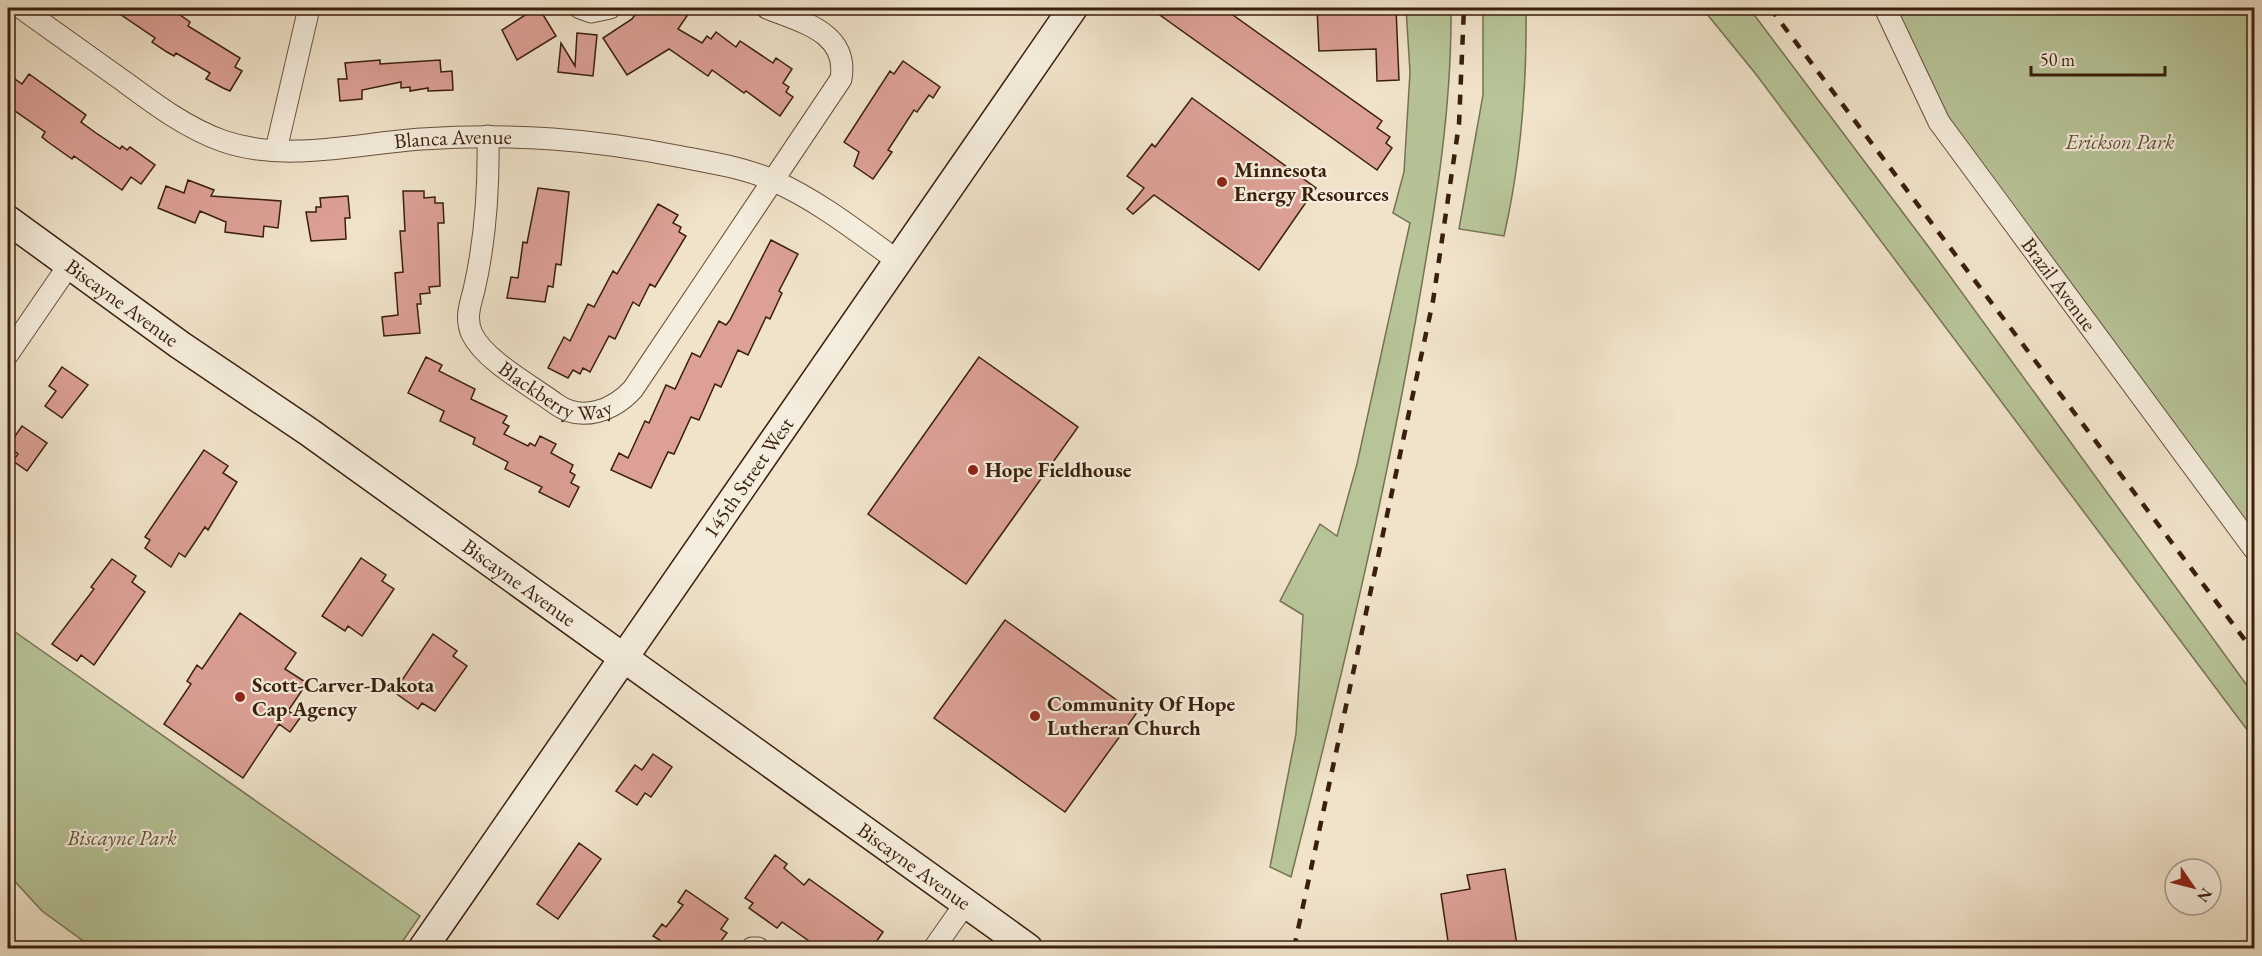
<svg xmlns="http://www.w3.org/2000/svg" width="2262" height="956" font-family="'EB Garamond',serif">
<rect width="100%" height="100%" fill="#f0e3ca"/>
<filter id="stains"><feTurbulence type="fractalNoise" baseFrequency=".00333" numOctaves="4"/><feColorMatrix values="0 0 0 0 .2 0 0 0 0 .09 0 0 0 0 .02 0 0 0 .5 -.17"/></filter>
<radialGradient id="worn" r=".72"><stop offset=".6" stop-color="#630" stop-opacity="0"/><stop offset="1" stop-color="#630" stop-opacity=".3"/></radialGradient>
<path fill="#b7c498" stroke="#787252" stroke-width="1.5" d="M 1406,8 L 1451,8 C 1452,114 1434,214 1416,318 C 1383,506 1338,692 1291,877 L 1270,867 L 1296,734 L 1303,615 L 1280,601 L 1320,524 L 1337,536 L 1357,464 L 1410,223 L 1393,213 L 1404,172 L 1410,72 Z
M 1483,8 L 1526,8 C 1527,84 1521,161 1504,236 L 1459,229 L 1483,95 Z
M 1702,8 L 1749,8 L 1931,250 L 2254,695 L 2254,739 L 1755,73 Z
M 1886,8 L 2254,8 L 2254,549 L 1934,116 Z
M 8,627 L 420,916 L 398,948 L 93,948 L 42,911 L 8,874 Z"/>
<path fill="#dca096" stroke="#3a1f0d" stroke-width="1.5" d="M 111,8 L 170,8 L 190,22 L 188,26 L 240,58 L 235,67 L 242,71 L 230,91 L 223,88 L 206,79 L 210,73 L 176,53 L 174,56 L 167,52 L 152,42 L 155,38 Z
M 536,8 L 539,8 L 556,36 L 517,60 L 502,30 Z
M 640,8 L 681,8 L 689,13 L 678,29 L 702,43 L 707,36 L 711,39 L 716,32 L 736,47 L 740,41 L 773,63 L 776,58 L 792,69 L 783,83 L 789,87 L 786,92 L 793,97 L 780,116 L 746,91 L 744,93 L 712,70 L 708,76 L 669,49 L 627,75 L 603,38 L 632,19 Z
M 1150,8 L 1223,8 L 1382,121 L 1377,128 L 1390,137 L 1386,143 L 1392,148 L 1377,170 Z
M 1317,8 L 1396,8 L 1399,80 L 1377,81 L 1376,49 L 1319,51 Z
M 577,33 L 597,35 L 593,76 L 558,72 L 561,43 L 575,66 Z
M 380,60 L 380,64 L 440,60 L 441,72 L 452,71 L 453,90 L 428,91 L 428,88 L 410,91 L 410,87 L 401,88 L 401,82 L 362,90 L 362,99 L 340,101 L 338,79 L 347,79 L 345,63 Z
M 903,61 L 940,87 L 933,98 L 929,95 L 917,112 L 914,110 L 888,150 L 892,152 L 873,179 L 854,166 L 859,152 L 844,142 L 890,71 L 894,74 Z
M 8,74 L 22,84 L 29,74 L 86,115 L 81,122 L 96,133 L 120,149 L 122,146 L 127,150 L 130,147 L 155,165 L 141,184 L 131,177 L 122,190 L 74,156 L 72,159 L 48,142 L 42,137 L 45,132 L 8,106 Z
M 1192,98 L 1316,188 L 1259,270 L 1154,195 L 1133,214 L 1127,209 L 1144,188 L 1127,176 L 1152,144 L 1155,147 Z
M 188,180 L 214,190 L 211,196 L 281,201 L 278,228 L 264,226 L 263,237 L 225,232 L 226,222 L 200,211 L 195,223 L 158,208 L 166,186 L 184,193 Z
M 538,188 L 569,192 L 561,265 L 556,264 L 553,287 L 548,286 L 545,302 L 507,298 L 511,277 L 518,278 L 523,242 L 527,243 Z
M 403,191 L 424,191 L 424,198 L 435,197 L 435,203 L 443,203 L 444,223 L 438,223 L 440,286 L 429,287 L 430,293 L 420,294 L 421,304 L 417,304 L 420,333 L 384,336 L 382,317 L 398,315 L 395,273 L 403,272 L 400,231 L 405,231 Z
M 348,196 L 350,218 L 345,218 L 346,239 L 311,241 L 306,212 L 316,212 L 316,207 L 321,207 L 320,198 Z
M 658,204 L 678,215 L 673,223 L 681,227 L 679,232 L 686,236 L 655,287 L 650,284 L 639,306 L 633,302 L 615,339 L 609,336 L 590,372 L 583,368 L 580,374 L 573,370 L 568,378 L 548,368 L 564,337 L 570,341 L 588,304 L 594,307 L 613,271 L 617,274 Z
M 771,240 L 798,254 L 779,291 L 782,293 L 770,319 L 766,317 L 748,355 L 738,350 L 721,387 L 715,384 L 699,420 L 691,417 L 674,454 L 668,452 L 651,488 L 611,470 L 619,453 L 628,458 L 645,421 L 649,423 L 666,385 L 675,389 L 692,353 L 700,357 L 719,321 L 726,325 L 730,320 Z
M 426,357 L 442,365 L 439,371 L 475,389 L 471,399 L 507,416 L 503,423 L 509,426 L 504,434 L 528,446 L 530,443 L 535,446 L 540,436 L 556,444 L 551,453 L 573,465 L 570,472 L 575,475 L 571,483 L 579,487 L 569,507 L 539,492 L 542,487 L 505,469 L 508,462 L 473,444 L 475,438 L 440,421 L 444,411 L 408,393 Z
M 979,357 L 1078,427 L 966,584 L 868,514 Z
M 62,367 L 88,385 L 62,418 L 45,406 L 56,391 L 49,386 Z
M 22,426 L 47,443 L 27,471 L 13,461 L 18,454 L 8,446 Z
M 204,450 L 228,466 L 223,473 L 237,482 L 208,530 L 205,527 L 185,557 L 179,553 L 171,567 L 145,548 L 150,540 L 145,537 Z
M 361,558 L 386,575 L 382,581 L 394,589 L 362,636 L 348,626 L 345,631 L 322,616 Z
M 112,559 L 136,576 L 132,582 L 145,592 L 94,665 L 81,655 L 77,661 L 52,644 L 94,589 L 91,587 Z
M 240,613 L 296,653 L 285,669 L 307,683 L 288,711 L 300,718 L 290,732 L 279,724 L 243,778 L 164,724 L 191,684 L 187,681 L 197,665 L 202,669 Z
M 1005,620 L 1136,714 L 1065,812 L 934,718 Z
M 433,634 L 457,651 L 453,656 L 467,666 L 435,711 L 422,703 L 418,709 L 394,692 Z
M 653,754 L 672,767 L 651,797 L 645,793 L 637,805 L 616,791 L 635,765 L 642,770 Z
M 579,843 L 601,859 L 558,919 L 537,904 Z
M 775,855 L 787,864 L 784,868 L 804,885 L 809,879 L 883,932 L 872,948 L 819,948 L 782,922 L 777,928 L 749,908 L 753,903 L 745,898 Z
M 1505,869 L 1517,945 L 1508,946 L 1508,948 L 1449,948 L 1441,894 L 1470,889 L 1467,875 Z
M 686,890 L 728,919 L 721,929 L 727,933 L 716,948 L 672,948 L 653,936 L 662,924 L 666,927 L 683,905 L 678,902 Z"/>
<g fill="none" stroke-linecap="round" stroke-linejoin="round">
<g stroke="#68503c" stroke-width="23">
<g id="street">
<path id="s1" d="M 21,8 C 55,32 88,56 122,80 C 153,103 186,128 223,141 C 286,163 358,143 422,139 C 513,133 593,139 682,157 C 713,163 746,168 774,181 C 819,201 859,233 898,261"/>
<path d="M 580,8 L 591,12 L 610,8"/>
<path id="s2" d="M 1885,8 L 1939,122 L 2254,549"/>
<path id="s3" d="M 488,136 C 489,189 486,238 474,290 C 470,305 465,319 472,334 C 485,361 532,386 556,404 C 582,423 614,410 633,389 L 841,79 C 849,32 801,22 767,8"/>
<path d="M 276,150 L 309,8"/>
<path d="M 8,354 L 69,265"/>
<path d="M 752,948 L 758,948"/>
<path d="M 934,948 L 965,904"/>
</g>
</g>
<g stroke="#3a1f0d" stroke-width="31">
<g id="secondary">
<path id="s4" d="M 8,220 L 180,345 L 309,432 L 1028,948"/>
<path id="s5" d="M 423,948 L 1073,8"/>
</g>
</g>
<use href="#street" stroke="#f5eddd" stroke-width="21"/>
<use href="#secondary" stroke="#f5eddd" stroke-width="28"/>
<path stroke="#3a1f0d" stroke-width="4.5" stroke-dasharray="10 10" stroke-linecap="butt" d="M 1770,8 L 2254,652
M 1294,948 L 1433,301 L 1459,124 L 1464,8"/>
</g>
<g fill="#8f2418" stroke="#f5eddd" stroke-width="2">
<circle cx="1222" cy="182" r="6"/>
<circle cx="973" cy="470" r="6"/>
<circle cx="240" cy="697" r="6"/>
<circle cx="1035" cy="716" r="6"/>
</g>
<g text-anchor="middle" stroke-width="4.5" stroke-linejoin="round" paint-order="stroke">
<g font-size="21" fill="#3a1f0d" stroke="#f5eddd">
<text dy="7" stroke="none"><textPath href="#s1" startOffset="474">Blanca Avenue</textPath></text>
<text dy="7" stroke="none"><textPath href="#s2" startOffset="328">Brazil Avenue</textPath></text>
<text dy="7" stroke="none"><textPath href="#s4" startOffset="141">Biscayne Avenue</textPath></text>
<text dy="7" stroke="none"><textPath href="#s3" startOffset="306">Blackberry Way</textPath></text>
<text dy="7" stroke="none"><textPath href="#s5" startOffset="572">145th Street West</textPath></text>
<text dy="7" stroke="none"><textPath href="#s4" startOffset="627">Biscayne Avenue</textPath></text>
<text dy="7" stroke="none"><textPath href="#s4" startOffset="1113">Biscayne Avenue</textPath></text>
</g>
<g font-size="21" font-style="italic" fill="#605137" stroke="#f5eddd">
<text x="2120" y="149">Erickson Park</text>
<text x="122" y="845">Biscayne Park</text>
</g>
<g font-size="21" font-weight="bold" fill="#3a1f0d" stroke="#f5eddd" text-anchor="start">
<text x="1234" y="177">Minnesota<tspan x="1234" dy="24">Energy Resources</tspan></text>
<text x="985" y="477">Hope Fieldhouse</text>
<text x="252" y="692">Scott-Carver-Dakota<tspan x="252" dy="24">Cap Agency</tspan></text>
<text x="1047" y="711">Community Of Hope<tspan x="1047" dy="24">Lutheran Church</tspan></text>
</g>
</g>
<rect width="2262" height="956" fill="none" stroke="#f0e3ca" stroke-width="30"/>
<rect x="9" y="9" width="2244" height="938" fill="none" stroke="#3a1f0d" stroke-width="3"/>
<rect x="15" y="15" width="2232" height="926" fill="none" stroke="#3a1f0d" stroke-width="1.5"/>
<g transform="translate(2193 887) rotate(125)"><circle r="28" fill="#f5eddd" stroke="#aa9b8a" stroke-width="1.5"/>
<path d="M0-4.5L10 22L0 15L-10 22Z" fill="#8f2418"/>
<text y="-9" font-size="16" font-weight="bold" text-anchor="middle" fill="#3a1f0d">N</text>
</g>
<path d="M2031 66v9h134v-9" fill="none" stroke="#3a1f0d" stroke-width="3"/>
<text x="2040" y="66" font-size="18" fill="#3a1f0d" stroke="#f5eddd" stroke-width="4.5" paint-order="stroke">50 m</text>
<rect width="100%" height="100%" filter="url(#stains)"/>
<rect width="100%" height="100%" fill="url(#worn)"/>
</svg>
